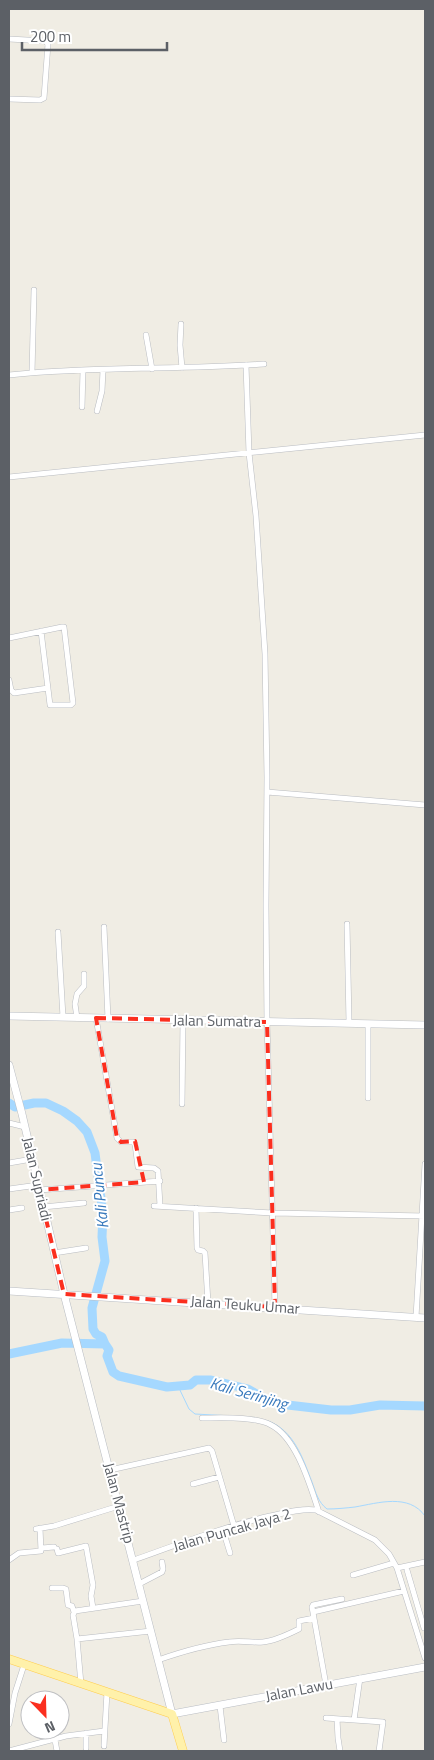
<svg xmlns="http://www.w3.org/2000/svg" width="434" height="1760" font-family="'Titillium Web',sans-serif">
<rect width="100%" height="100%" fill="#f0ede4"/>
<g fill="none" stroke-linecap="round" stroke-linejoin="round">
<path stroke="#a5d8ff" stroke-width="1" d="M 178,1386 L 189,1409 L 195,1414 L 232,1416
M 268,1421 C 294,1430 303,1459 312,1482 C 316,1493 318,1502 327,1509 C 336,1509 346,1508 355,1507 C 378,1503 409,1493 425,1516"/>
<path stroke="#a5d8ff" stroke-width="9" d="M 9,1103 L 15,1107 L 34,1103 L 46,1103 L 63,1111 L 77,1121 L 87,1132 L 95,1153 L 103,1214 L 102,1237 L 105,1261 L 92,1308 L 93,1329 L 96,1334 L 102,1337 L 105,1344
M 9,1354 L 62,1343 L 105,1344 L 109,1350 L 107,1356 L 113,1372 L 119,1376 L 167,1387 L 190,1385 L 196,1380 L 211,1380 L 248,1389 L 268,1401 L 279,1404 L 331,1410 L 350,1410 L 380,1405 L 425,1406"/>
<g stroke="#b9bcc1" stroke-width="6">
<path id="street" d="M 9,39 L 45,41 L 48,44 L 44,98 L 40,100 L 9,99
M 181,324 L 180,345 L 182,368
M 146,335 L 152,369
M 246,365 L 249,453 L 256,516 L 265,654 L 267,777 L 266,906 L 267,1022 L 275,1307
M 32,373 L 34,290
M 9,375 C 94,366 179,370 264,364
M 82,407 L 83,370
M 97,411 L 102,391 L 103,370
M 9,477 L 425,435
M 9,638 L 62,627 L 64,627 L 73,703 L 71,705 L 50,705 L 41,631
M 9,680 L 11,690 L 14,693 L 48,688
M 267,792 L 425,805
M 347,924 L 349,1022
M 104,927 L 108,1019
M 58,932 L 63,1017
M 77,1018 L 75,1004 L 77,994 L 84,986 L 84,974
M 96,1018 L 117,1138 L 121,1142 L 133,1142 L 135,1144 L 138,1167 L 154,1168 L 158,1171 L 160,1206
M 368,1098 L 368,1024
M 182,1104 L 183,1020
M 9,1123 L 25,1127
M 9,1163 L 32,1159
M 9,1189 L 38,1185
M 39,1190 L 160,1181
M 154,1206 L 273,1213 L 425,1216
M 43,1207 L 84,1203
M 196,1208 L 197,1248 L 198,1250 L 203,1251 L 205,1253 L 208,1303
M 9,1210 L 22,1208
M 54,1253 L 86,1248
M 416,1317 L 425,1164
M 202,1418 C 221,1418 254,1416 271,1425 C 297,1438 310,1486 319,1512
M 110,1470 L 209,1448 L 212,1451 L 234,1526
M 193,1484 L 219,1477
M 36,1529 L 54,1526 L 119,1506
M 223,1530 L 230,1553
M 42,1548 L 54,1547
M 57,1549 L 58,1553 L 86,1546 L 93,1585 L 91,1596 L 93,1608
M 9,1560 L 19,1553 L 41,1551 L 40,1528
M 134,1560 C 179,1544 223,1527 270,1516 C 284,1513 301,1508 316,1510 L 375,1540 L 389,1554 L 397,1568 L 425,1658
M 397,1568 L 425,1562
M 407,1570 L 424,1628
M 353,1575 L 394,1563
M 139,1584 L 162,1572 L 163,1569 L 162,1562
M 52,1588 L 63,1588 L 66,1589 L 68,1605 L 72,1606 L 74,1612
M 313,1612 L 404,1591
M 77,1639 L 73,1615 L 75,1611 L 143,1601
M 158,1660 C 181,1652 204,1645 229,1642 C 241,1640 252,1643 263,1642 C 275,1641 289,1634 299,1629 L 299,1621 L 314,1618
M 81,1684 L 77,1639 L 151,1631
M 326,1685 L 312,1607 L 313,1605 L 342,1599
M 220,1706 L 224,1740
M 326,1718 L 354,1720 L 360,1678
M 337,1719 L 338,1738 L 340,1751
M 354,1720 L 383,1722 L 379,1751
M 9,1724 L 15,1693 L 24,1665
M 86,1733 L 86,1748
M 55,1740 L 57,1751
M 104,1746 L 107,1692
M 9,1751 L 66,1736 L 104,1731"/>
</g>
<g stroke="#b9bdc3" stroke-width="8">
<path id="secondary" d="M 9,1016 L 425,1025
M 9,1065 L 22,1114 L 64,1294 L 172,1714 L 425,1667
M 9,1291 L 425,1318"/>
</g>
<g stroke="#ffcd4e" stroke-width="9">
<path id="primary" d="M 9,1659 L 172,1714 L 183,1751"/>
</g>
<use href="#street" stroke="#fff" stroke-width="5"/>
<use href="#secondary" stroke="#fff" stroke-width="7"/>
<use href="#primary" stroke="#fff1aa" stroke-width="8"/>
</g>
<path fill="none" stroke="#fb2f1f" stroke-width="4" stroke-dasharray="10 6" stroke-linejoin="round" d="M 96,1018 L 267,1022 L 275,1307 L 64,1294 L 39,1190 L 144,1182 L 135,1141 L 121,1142 L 117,1138 Z"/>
<g text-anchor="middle" stroke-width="4" stroke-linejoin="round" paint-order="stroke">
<g font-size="15" fill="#5c6066" stroke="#fff">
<text transform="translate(217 1021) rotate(1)" y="5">Jalan Sumatra</text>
<text transform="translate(37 1179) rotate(77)" y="5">Jalan Supriadi</text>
<text transform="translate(245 1305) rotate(4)" y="5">Jalan Teuku Umar</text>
<text transform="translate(119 1503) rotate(75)" y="5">Jalan Mastrip</text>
<text transform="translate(232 1530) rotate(-16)" y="5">Jalan Puncak Jaya 2</text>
<text transform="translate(299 1690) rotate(-11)" y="5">Jalan Lawu</text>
</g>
<g font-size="16" font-style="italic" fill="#3678bc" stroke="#fff">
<text transform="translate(99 1196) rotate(-96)" y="6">Kali Puncu</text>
<text transform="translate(249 1393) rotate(16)" y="6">Kali Serinjing</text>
</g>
</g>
<rect width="434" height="1760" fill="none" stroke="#5c6066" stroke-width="20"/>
<g transform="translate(45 1715) rotate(157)"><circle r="24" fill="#ffffff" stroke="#bebfc2"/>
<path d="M0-4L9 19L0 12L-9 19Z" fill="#fb2f1f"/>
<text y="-8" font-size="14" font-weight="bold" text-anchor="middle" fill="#5c6066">N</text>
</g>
<path d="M22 42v8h145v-8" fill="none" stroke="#5c6066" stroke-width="2.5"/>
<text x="30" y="42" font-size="15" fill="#5c6066" stroke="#ffffff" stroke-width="4" paint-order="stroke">200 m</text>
</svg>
